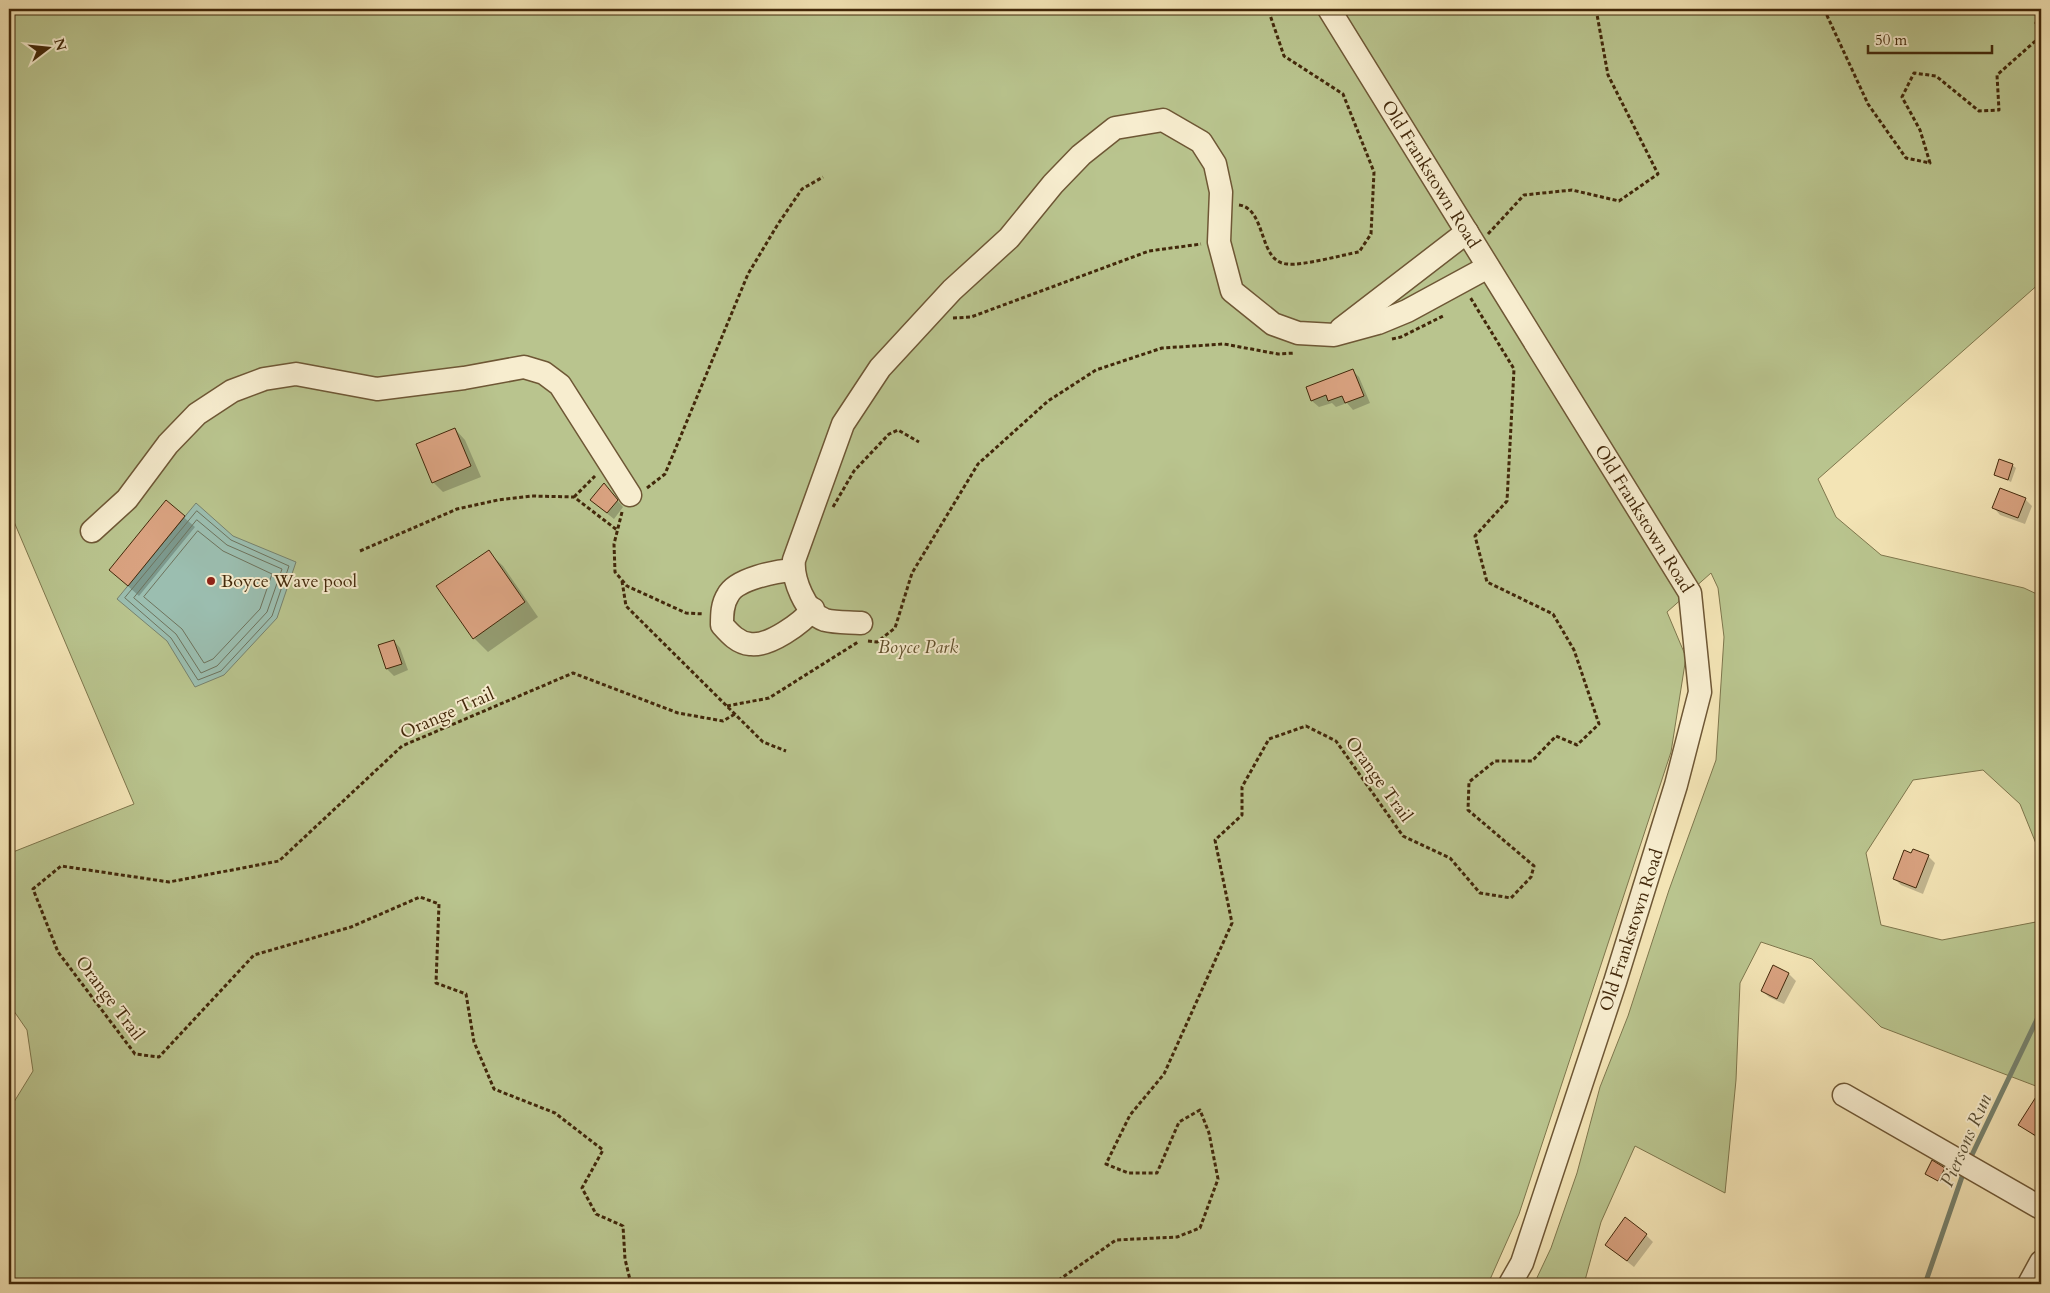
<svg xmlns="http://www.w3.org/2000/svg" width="2050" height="1293" font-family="Cardo,serif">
<rect width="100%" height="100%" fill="#f3e4b5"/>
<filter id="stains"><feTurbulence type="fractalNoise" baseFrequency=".004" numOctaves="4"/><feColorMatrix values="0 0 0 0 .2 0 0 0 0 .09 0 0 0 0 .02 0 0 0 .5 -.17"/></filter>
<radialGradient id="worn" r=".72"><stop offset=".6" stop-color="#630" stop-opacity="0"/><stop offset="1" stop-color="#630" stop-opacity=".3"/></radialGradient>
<path fill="#b9c48e" stroke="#7e764c" d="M 9,9 L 2041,9 L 2041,282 L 1818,479 L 1836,517 L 1881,555 L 2024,588 L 2041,596 L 2041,856 L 2020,804 L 1983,770 L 1913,780 L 1866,853 L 1881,925 L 1942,940 L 2041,921 L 2041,1088 L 1881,1027 L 1812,959 L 1761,942 L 1740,983 L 1736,1080 L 1725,1193 L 1635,1146 L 1601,1222 L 1584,1284 L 1534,1284 L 1551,1248 L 1577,1173 L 1600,1087 L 1628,1016 L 1669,890 L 1716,760 L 1724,637 L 1718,588 L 1711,573 L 1667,612 L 1686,657 L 1671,752 L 1519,1214 L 1488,1284 L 9,1284 L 9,1110 L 33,1071 L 27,1030 L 9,1004 L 9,849 L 13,852 L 134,804 L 9,510 Z"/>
<path fill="#9bbeb0" stroke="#77826e" d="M 196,503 L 233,536 L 296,562 L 277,618 L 224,675 L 195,687 L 167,641 L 117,599 Z"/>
<path fill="#0003" d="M 1352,370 L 1359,377 L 1370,403 L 1353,410 L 1347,403 L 1336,407 L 1332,403 L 1319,407 L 1312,401 L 1307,388 Z
M 455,429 L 465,440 L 481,477 L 443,492 L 433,482 Z
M 2012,465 L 2016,468 L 2011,482 L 1995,474 Z
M 2001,490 L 2026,500 L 2032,506 L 2025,524 L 2000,515 L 1994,508 Z
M 610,492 L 623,507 L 614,519 L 599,507 Z
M 166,502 L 195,527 L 139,596 L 110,570 Z
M 488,552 L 503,566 L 538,617 L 488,652 L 474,638 Z
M 394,641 L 400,648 L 408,670 L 394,676 L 387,669 L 379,646 Z
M 1912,854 L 1928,856 L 1935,863 L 1923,894 L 1901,885 L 1894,878 Z
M 1774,967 L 1789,974 L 1796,981 L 1784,1004 L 1769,997 L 1762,991 Z
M 2038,1096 L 2041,1098 L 2041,1141 L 2020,1125 Z
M 1944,1169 L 1947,1172 L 1942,1183 L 1926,1173 Z
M 1646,1235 L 1653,1242 L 1634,1267 L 1606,1245 Z"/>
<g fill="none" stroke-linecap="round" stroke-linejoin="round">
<path stroke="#6e735d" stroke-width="1" d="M 197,511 L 231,540 L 289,566 L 272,616 L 221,671 L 198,680 L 171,638 L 125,598 Z
M 197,520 L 227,545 L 282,569 L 267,612 L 217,666 L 201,673 L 176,634 L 134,598 Z
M 198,531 L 223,551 L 272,574 L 260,609 L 213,659 L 204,663 L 182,629 L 144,597 Z"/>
<path stroke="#77826e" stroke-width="5" d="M 1969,1161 L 2041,1011
M 1925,1284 L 1964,1171"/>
</g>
<path fill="#d9a280" stroke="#42280a" d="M 1353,369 L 1364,396 L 1345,403 L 1342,396 L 1328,401 L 1326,395 L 1311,401 L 1306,387 Z
M 455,428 L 471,466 L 432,483 L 416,444 Z
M 1999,459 L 2013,464 L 2008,480 L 1994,475 Z
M 604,483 L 618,500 L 607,513 L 590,500 Z
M 2000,488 L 2026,498 L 2018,518 L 1992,508 Z
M 166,500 L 185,516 L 128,586 L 109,570 Z
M 489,550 L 525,602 L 473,639 L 436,586 Z
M 394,640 L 402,664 L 386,669 L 378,645 Z
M 1913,849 L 1929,855 L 1916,888 L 1893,879 L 1904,850 L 1911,853 Z
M 1773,965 L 1789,973 L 1777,999 L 1761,991 Z
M 2041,1089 L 2041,1128 L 2036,1136 L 2018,1125 Z
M 1932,1160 L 1945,1168 L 1938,1181 L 1925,1174 Z
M 1625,1217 L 1647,1234 L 1627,1261 L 1605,1245 Z"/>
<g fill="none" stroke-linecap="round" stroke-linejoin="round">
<g stroke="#6e5735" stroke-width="25">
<g id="minor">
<path id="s1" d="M 1329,9 L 1690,593 L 1700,692 L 1676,785 L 1615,982 L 1522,1263 L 1510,1284"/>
<path d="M 1341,329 L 1467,232"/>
<path d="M 92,531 L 127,499 L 168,444 L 197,414 L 232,391 L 264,379 L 296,374 L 377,389 L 464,378 L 524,367 L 544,373 L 560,385 L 630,495"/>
<path d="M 793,570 C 776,571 736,579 728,595 C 722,604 722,615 722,625 C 730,634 738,643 750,644 C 769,647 802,623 813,609"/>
<path d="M 861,623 C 850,622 836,623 825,620 C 805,613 792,578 794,560 L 843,424 L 880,368 L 952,290 L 1009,238 L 1053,184 L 1081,155 L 1115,128 L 1163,120 L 1201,142 L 1215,164 L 1221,192 L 1219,242 L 1232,291 L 1273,324 L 1298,333 L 1334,335 L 1378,323 L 1407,311 L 1488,267"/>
<path d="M 1844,1095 L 2041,1208"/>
<path d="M 2029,1284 L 2041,1262"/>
</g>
</g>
<path stroke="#42280a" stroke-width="3" stroke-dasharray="4 2.5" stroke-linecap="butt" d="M 1824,9 L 1868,104 L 1906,158 L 1930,163 L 1920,130 L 1902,97 L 1914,73 L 1936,76 L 1979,111 L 1999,110 L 1997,75 L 2041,36
M 2041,9 L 2036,23 L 2041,33
M 1239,205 C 1267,209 1258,262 1287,264 C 1302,266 1342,255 1359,252 L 1371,234 L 1374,172 L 1343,94 L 1284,56 L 1268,9
M 1488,234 L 1524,195 L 1572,190 L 1619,201 L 1658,174 L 1608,75 L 1596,9
M 953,318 L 971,317 L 1149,251 L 1201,244
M 1392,339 L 1401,337 L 1443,316
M 647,488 L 665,474 L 748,274 L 778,224 L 802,189 L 823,177
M 574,497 L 595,476
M 833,507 L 854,471 L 889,434 L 898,430 L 919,442
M 622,512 L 614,544 L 615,572 L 627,586 L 686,613 L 704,614
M 360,551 L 457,509 L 498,500 L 532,496 L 574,497 L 617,530
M 622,581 L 626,606 L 763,742 L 786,751
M 868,641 L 877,642 L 895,628 L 912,573 L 978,464 L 1048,401 L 1096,370 L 1162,348 L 1224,344 L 1278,354 L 1295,353
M 727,706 L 769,698 L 858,642
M 631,1284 L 625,1259 L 623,1226 L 596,1214 L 582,1188 L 603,1150 L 555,1113 L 494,1089 L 474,1042 L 466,994 L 436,983 L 439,904 L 420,897 L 351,927 L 254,955 L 159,1057 L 135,1054 L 58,952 L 33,889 L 61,866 L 169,882 L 279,861 L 402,746 L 573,673 L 678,713 L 723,721 L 735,714
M 1053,1284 L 1116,1240 L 1177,1237 L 1200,1228 L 1218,1179 L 1209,1133 L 1200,1110 L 1179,1122 L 1157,1173 L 1128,1173 L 1106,1164 L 1130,1115 L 1164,1074 L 1232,923 L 1215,840 L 1242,815 L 1242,787 L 1269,739 L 1306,726 L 1336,741 L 1403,836 L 1450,858 L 1480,893 L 1511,898 L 1531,877 L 1534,866 L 1468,810 L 1469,782 L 1495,761 L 1532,761 L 1556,736 L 1577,745 L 1599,724 L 1574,650 L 1553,614 L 1487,582 L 1475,536 L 1507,501 L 1514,369 L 1470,297"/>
<use href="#minor" stroke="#f7edcf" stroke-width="22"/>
</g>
<circle fill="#8f2418" stroke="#f7edcf" stroke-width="2" cx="211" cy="581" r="5"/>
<g text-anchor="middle" stroke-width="4" stroke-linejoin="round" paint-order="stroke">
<g font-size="18" fill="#42280a" stroke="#f7edcf">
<text dy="6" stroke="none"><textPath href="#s1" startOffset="194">Old Frankstown Road</textPath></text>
<text dy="6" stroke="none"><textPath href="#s1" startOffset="599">Old Frankstown Road</textPath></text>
<text transform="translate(447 713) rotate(-24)" y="6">Orange Trail</text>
<text transform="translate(1379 779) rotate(54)" y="6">Orange Trail</text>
<text transform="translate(1631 930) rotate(-72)" y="6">Old Frankstown Road</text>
<text transform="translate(110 998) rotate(53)" y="6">Orange Trail</text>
</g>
<g font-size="18" fill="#42280a" stroke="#f7edcf" text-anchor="start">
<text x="221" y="587">Boyce Wave pool</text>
</g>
<g font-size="18" font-style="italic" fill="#604f2b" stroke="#f7edcf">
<text x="918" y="653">Boyce Park</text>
</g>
<g font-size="19" font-style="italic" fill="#584e34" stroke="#f7edcf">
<text transform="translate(1965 1140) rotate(-66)" y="7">Piersons Run</text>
</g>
</g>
<rect width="2050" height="1293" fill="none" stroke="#f3e4b5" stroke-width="30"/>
<rect x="10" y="10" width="2030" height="1273" fill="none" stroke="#42280a" stroke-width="2.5"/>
<rect x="15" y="15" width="2020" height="1263" fill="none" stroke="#42280a"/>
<g transform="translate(48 48) rotate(74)" stroke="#f7edcf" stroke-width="4" paint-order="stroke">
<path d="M0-4L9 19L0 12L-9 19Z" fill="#42280a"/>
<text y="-8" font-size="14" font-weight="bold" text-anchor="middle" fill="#42280a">N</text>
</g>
<path d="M1868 45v8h124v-8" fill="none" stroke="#42280a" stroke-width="2.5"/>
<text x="1875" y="45" font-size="15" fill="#42280a" stroke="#f7edcf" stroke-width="4" paint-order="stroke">50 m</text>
<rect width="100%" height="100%" filter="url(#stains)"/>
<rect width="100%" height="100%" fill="url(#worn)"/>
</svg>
